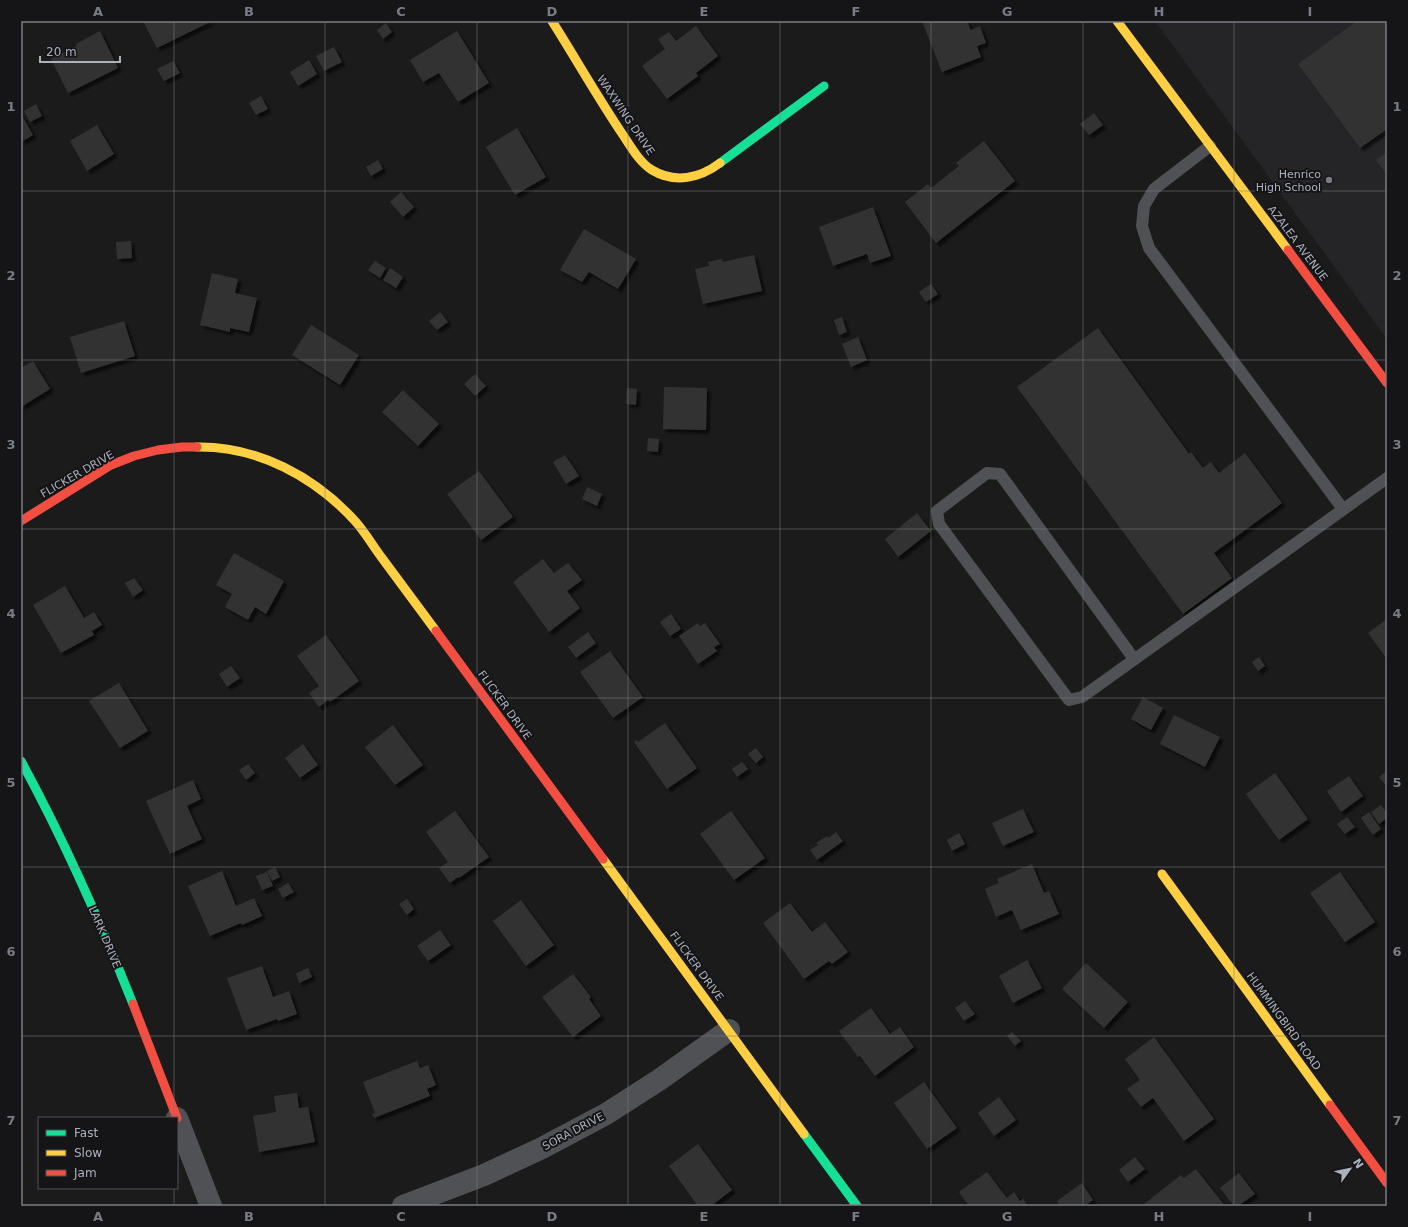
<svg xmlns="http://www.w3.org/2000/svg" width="1408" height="1227" font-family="'DejaVu Sans',sans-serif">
<defs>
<filter id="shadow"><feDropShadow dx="3.5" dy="3.5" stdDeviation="1" flood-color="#0009"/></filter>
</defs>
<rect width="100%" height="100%" fill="#1b1b1b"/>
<path fill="#252527" d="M 1155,21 L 1387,21 L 1387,339 Z"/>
<path fill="#333" filter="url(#shadow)" d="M 143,21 L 212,21 L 157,48 Z
M 922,21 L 967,21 L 971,30 L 980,26 L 986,43 L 977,46 L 981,57 L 942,72 Z
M 1357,21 L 1387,21 L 1387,129 L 1360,148 L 1298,64 Z
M 386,23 L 392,32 L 383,39 L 377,30 Z
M 696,26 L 718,56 L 696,73 L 698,76 L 667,99 L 642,66 L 665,49 L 658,39 L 669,32 L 676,41 Z
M 100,31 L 118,68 L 68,93 L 51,59 L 77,46 L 76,44 Z
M 457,31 L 489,83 L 458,102 L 439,73 L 423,82 L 410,60 Z
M 334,47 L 342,62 L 324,71 L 316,56 Z
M 309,60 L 317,74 L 298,86 L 290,72 Z
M 173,61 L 180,73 L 164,81 L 157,69 Z
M 261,96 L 268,109 L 256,115 L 249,103 Z
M 36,104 L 42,116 L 30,122 L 24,111 Z
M 1094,113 L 1103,125 L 1089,135 L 1080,124 Z
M 21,114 L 33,135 L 21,142 Z
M 97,125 L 114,154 L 87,171 L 70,141 Z
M 517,128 L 546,177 L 515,195 L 486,147 Z
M 984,141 L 1015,181 L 936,243 L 905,202 L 928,184 L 931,188 L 959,166 L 956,163 Z
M 1387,152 L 1387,175 L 1376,160 Z
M 378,160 L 383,169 L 371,176 L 366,167 Z
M 401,192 L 414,207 L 403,217 L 390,202 Z
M 873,207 L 891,256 L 870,263 L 867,254 L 833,266 L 819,227 Z
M 584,229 L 636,259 L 618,289 L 589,272 L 582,282 L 560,270 Z
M 131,241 L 132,258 L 117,259 L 116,242 Z
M 754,255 L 762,291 L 703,304 L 695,269 L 709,266 L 708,262 L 722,259 L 723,262 Z
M 375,261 L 386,268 L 380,278 L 368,270 Z
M 390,268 L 403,277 L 396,288 L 383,280 Z
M 212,273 L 238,279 L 235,293 L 257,298 L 249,332 L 230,328 L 230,332 L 200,325 Z
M 931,284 L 938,294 L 926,302 L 919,292 Z
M 440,312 L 448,322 L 437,330 L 429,321 Z
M 842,317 L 847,332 L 839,335 L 834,320 Z
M 124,321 L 135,356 L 81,373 L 70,337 Z
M 311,325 L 359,355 L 340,385 L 292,355 Z
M 1098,328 L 1189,454 L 1191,452 L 1203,468 L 1211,462 L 1219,473 L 1245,453 L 1282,503 L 1214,553 L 1232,578 L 1183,614 L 1017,387 Z
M 858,337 L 867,360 L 851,367 L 842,344 Z
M 33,361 L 50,389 L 21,407 L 21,368 Z
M 475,374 L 486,386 L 475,396 L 464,384 Z
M 664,387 L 707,388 L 706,430 L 663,429 Z
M 627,388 L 637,389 L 636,405 L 626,404 Z
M 403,390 L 439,424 L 418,446 L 382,412 Z
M 648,438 L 659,439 L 658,452 L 647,451 Z
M 565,455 L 579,476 L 566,484 L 553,462 Z
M 479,471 L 513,517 L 481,540 L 447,494 Z
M 587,487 L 602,494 L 597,506 L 582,499 Z
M 917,513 L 931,531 L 898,557 L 885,539 Z
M 234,553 L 284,581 L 266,614 L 255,607 L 248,620 L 225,607 L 232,594 L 216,585 Z
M 543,559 L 554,573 L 568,563 L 582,580 L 567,591 L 580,608 L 549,632 L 513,582 Z
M 134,578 L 143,590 L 133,597 L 125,583 Z
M 65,586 L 84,618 L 94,612 L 102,625 L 92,631 L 94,635 L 61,653 L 33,605 Z
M 671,614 L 681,629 L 670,636 L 660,622 Z
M 1387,619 L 1387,659 L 1368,633 Z
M 698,623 L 700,626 L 705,623 L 720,644 L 714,647 L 717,651 L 698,664 L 679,636 Z
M 588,632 L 596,643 L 576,658 L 568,647 Z
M 326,635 L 359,681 L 330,702 L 328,700 L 319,707 L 309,693 L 319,686 L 297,656 Z
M 610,651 L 643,697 L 613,718 L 580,672 Z
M 1259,657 L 1265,666 L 1258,671 L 1252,662 Z
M 231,666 L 240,678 L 227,687 L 219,674 Z
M 119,683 L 148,731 L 120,748 L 89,701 Z
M 1143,697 L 1163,708 L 1151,730 L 1131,719 Z
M 1174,715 L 1220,737 L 1205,767 L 1160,744 Z
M 665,723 L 697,768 L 667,789 L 634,742 L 637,740 L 638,742 Z
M 393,725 L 423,765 L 395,785 L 365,747 Z
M 303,744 L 318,765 L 300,778 L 285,758 Z
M 756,748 L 763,757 L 756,763 L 748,754 Z
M 742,762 L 748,769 L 737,777 L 732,769 Z
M 248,764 L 255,773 L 246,780 L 239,770 Z
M 1387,771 L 1387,787 L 1379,777 Z
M 1275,773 L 1308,819 L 1279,840 L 1246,794 Z
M 1349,776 L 1363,796 L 1341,812 L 1327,791 Z
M 193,780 L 201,799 L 187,806 L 202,839 L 170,854 L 146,801 Z
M 1381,805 L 1387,813 L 1387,818 L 1379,824 L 1371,812 Z
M 1023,809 L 1034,832 L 1003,846 L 992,823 Z
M 455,811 L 489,857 L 459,878 L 458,877 L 450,883 L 439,868 L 448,862 L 426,832 Z
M 731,811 L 765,858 L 734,880 L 700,834 Z
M 1369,812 L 1381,829 L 1373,835 L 1361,818 Z
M 1347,817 L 1355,827 L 1345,834 L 1337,824 Z
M 836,832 L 843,841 L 817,860 L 810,850 L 818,845 L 816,843 L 827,836 L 828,838 Z
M 959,833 L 965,844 L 952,851 L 947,840 Z
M 1032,864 L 1044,893 L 1049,891 L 1059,914 L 1021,930 L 1012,910 L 996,917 L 985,889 L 999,883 L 997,879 Z
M 275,867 L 280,877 L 272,881 L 267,871 Z
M 222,871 L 236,906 L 254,898 L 262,916 L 242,925 L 241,923 L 210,936 L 188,886 Z
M 267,872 L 273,886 L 262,890 L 256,876 Z
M 1340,872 L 1375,922 L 1345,942 L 1310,893 Z
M 288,883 L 294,892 L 283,898 L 278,889 Z
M 407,899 L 414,909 L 407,915 L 399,904 Z
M 521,900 L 554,945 L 526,966 L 493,921 Z
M 790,903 L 812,932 L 825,922 L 848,952 L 832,964 L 829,961 L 804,979 L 763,923 Z
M 440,930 L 451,945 L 428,961 L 417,946 Z
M 1027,960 L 1042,988 L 1013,1003 L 999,976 Z
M 1086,963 L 1128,1002 L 1104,1028 L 1062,989 Z
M 262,966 L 273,997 L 289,991 L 297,1014 L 278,1021 L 277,1019 L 246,1030 L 227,978 Z
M 308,968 L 312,977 L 299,983 L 296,973 Z
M 573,974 L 591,997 L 589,999 L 601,1016 L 573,1037 L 542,997 Z
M 965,1001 L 975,1014 L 964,1021 L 955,1008 Z
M 871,1008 L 890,1034 L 900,1027 L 914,1047 L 875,1076 L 860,1056 L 858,1057 L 839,1031 Z
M 1012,1032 L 1021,1041 L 1015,1046 L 1007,1036 Z
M 1154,1037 L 1214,1119 L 1184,1141 L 1153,1098 L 1141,1107 L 1127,1089 L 1140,1080 L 1125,1059 Z
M 417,1061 L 420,1068 L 428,1065 L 436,1085 L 427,1089 L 430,1096 L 374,1118 L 372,1114 L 375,1113 L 363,1082 Z
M 924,1082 L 957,1128 L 927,1149 L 894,1103 Z
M 297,1093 L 299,1108 L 308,1107 L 315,1142 L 259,1152 L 253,1116 L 276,1112 L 274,1096 Z
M 999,1097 L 1016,1120 L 994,1136 L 978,1113 Z
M 698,1144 L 732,1190 L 711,1206 L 698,1206 L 669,1166 Z
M 1135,1157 L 1145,1169 L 1128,1182 L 1119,1170 Z
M 1196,1169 L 1225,1206 L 1146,1206 L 1144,1204 L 1181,1175 L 1184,1178 Z
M 987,1172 L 1007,1198 L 1014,1192 L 1020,1201 L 1023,1199 L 1028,1206 L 969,1206 L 959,1192 Z
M 1239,1173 L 1255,1194 L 1238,1206 L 1234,1206 L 1220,1188 Z
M 1082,1183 L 1093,1200 L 1085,1206 L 1060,1206 L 1057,1201 Z"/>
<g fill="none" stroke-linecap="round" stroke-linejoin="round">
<path stroke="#4f5154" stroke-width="12" d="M 1210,146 L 1154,189 L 1144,206 L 1142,226 L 1149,248 L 1343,509
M 1134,659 L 1000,474 L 987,473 L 937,511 L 939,524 L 1069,700 L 1082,697 L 1387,478"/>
<path stroke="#4f5154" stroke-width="22" d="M 177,1118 L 211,1206
M 403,1206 L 484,1175 L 542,1148 L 606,1114 L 659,1080 L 729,1030"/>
<path stroke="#16e098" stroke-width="9" d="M 720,163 L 824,86
M 21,761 C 64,840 100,921 133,1004
M 804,1134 L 857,1206"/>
<path stroke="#ffcf43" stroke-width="9" d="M 552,21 C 576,59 598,98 623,135 C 631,147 640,163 652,170 C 675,184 700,178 720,163
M 1117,21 L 1288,250
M 197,447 C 258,446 315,477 355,521 C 365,532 373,546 382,558 C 400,582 418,607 436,631
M 603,859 L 804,1134
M 1162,874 L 1330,1105"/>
<path stroke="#f24e42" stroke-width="9" d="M 1288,250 L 1387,383
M 21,521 L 111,465 L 134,456 L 158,450 L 182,447 L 197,447
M 436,631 L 603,859
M 133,1004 L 177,1118
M 1330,1105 L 1387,1183"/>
</g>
<path fill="none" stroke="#797c84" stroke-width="1" stroke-opacity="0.55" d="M 174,21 L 174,1118M 325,21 L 325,1206M 477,21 L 477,1206M 628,21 L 628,1206M 780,21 L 780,1206M 931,21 L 931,1206M 1083,21 L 1083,1206M 1234,21 L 1234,1206M 21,191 L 1387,191M 21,360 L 1387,360M 21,529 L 1387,529M 21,698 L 1387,698M 21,867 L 1387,867M 21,1036 L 1387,1036M 174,1188 L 174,1206"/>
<circle fill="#797c84" stroke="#151517" stroke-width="1.5" cx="1329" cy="180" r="4"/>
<g text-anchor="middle" stroke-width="4" stroke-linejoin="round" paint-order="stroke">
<g font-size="11" fill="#acb1bc" stroke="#151517">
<text transform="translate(626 115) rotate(56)" y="4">WAXWING DRIVE</text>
<text transform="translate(1298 243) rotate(53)" y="4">AZALEA AVENUE</text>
<text transform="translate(77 474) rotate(-30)" y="4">FLICKER DRIVE</text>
<text transform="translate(505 705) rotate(54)" y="4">FLICKER DRIVE</text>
<text transform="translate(105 937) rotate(67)" y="4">LARK DRIVE</text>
<text transform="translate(697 966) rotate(54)" y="4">FLICKER DRIVE</text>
<text transform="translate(1284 1021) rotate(54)" y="4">HUMMINGBIRD ROAD</text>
<text transform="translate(573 1131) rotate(-28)" y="4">SORA DRIVE</text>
</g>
<g font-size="11" fill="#acb1bc" stroke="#151517" text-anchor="end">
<text x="1321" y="178">Henrico<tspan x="1321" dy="13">High School</tspan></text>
</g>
</g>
<rect width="1408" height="1227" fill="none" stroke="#151517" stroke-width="44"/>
<rect x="38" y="1117" width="140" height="72" fill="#151517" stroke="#515359"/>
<rect x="46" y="1130" width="20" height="6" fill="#16e098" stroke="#515359"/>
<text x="74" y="1137" font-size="12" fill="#acb1bc">Fast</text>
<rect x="46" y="1150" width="20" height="6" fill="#ffcf43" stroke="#515359"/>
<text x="74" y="1157" font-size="12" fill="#acb1bc">Slow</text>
<rect x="46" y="1170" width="20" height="6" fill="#f24e42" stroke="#515359"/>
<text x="74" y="1177" font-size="12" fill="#acb1bc">Jam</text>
<g transform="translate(1350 1169) rotate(57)" stroke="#151517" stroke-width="3" paint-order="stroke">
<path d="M0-3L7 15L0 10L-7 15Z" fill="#acb1bc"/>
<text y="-6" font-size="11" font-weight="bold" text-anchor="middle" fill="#acb1bc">N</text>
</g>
<path d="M40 56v6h80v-6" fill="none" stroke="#acb1bc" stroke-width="2"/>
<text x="46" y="56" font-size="12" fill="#acb1bc" stroke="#151517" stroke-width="3" paint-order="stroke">20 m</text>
<rect x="22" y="22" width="1364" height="1183" fill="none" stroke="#797c84" stroke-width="1.5"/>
<g font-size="13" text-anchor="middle" font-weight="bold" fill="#797c84">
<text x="98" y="16">A</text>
<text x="249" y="16">B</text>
<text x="401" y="16">C</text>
<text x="552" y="16">D</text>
<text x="704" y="16">E</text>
<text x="856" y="16">F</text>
<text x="1007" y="16">G</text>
<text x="1159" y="16">H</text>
<text x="1310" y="16">I</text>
<text x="11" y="111">1</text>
<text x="1397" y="111">1</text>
<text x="11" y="280">2</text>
<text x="1397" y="280">2</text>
<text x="11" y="449">3</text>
<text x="1397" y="449">3</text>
<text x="11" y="618">4</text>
<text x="1397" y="618">4</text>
<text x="11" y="787">5</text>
<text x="1397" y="787">5</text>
<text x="11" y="956">6</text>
<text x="1397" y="956">6</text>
<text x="11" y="1125">7</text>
<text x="1397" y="1125">7</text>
<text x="98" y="1221">A</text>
<text x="249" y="1221">B</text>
<text x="401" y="1221">C</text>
<text x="552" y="1221">D</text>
<text x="704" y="1221">E</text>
<text x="856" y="1221">F</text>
<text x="1007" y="1221">G</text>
<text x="1159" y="1221">H</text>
<text x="1310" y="1221">I</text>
</g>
</svg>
